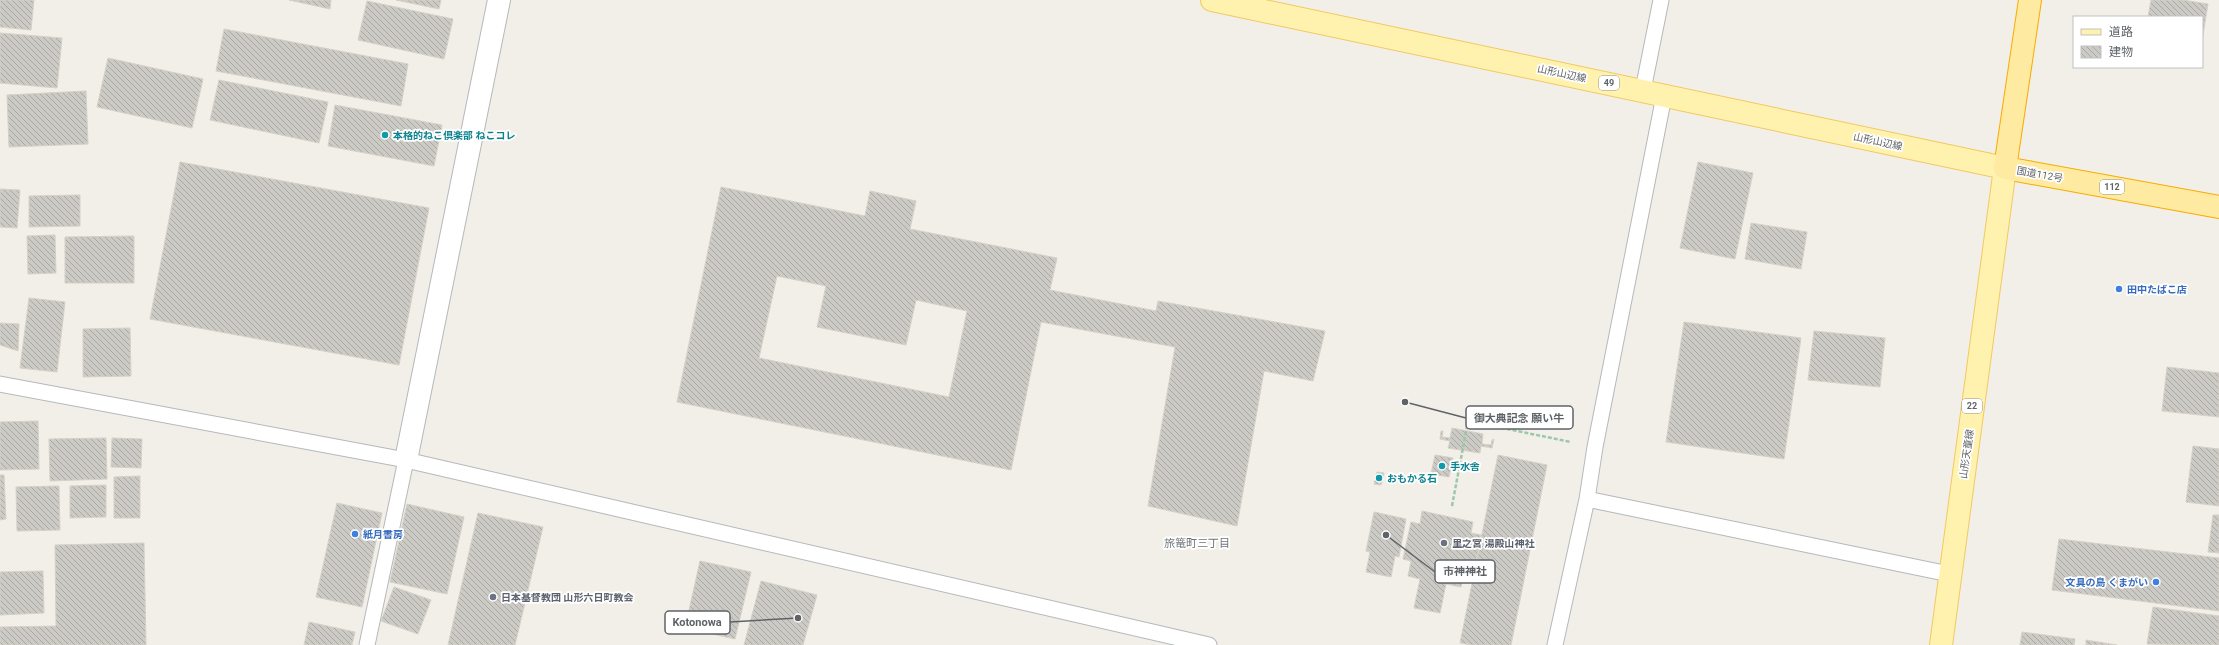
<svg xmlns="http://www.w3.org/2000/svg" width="2219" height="645" font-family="Roboto,'Noto Sans JP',sans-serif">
<defs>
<pattern id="building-back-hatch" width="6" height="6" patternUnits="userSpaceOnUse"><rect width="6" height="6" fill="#cccac5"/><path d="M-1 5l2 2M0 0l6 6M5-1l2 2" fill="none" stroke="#a9a8a4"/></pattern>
</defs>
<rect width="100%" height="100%" fill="#f1efe8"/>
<path fill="url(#building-back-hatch)" stroke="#d6d1c6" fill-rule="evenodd" d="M 0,0 L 34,0 L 31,30 L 0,27 Z
M 289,0 L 331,0 L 330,9 Z
M 396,0 L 441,0 L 439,9 Z
M 2151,0 L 2183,0 L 2208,4 L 2202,41 L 2202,17 L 2148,17 Z
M 367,1 L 453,19 L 444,59 L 358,40 Z
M 224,29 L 408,64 L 401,106 L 216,71 Z
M 0,33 L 62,38 L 57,88 L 0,83 Z
M 108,58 L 203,79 L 192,128 L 97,107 Z
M 219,80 L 328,102 L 319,143 L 210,120 Z
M 86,91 L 88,144 L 9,147 L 7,95 Z
M 335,105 L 442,125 L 434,166 L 328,146 Z
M 180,162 L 429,208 L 399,365 L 150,319 Z
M 1698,162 L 1753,173 L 1735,259 L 1680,248 Z
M 721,187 L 865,216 L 870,191 L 916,201 L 910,229 L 1057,258 L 1050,290 L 1156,311 L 1158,301 L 1325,331 L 1313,381 L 1264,371 L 1237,526 L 1148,506 L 1175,347 L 1041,322 L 1011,470 L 677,402 ZM 777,276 L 826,286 L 817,327 L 906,345 L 916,300 L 967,311 L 949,397 L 759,358 Z
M 0,189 L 20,190 L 17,228 L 0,227 Z
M 80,195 L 80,226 L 29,227 L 29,196 Z
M 1751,223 L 1807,232 L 1801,269 L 1745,259 Z
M 55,235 L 56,273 L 28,274 L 27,236 Z
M 134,236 L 134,283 L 65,283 L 65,237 Z
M 29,298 L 65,302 L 57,372 L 20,368 Z
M 1684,322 L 1801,338 L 1784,459 L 1666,442 Z
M 0,323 L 19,324 L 18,351 L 0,345 Z
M 130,328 L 131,376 L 83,377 L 83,329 Z
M 1814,331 L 1885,338 L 1880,387 L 1808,380 Z
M 2167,367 L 2219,373 L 2219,417 L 2162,411 Z
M 38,421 L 39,469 L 0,470 L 0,422 Z
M 1452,428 L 1483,434 L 1482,444 L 1491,445 L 1492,440 L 1494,439 L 1492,448 L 1481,446 L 1480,453 L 1448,448 L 1450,441 L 1440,439 L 1441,431 L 1443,431 L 1442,437 L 1450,438 Z
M 106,438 L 107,479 L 50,481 L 49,439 Z
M 112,438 L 142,439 L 141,468 L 111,467 Z
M 2193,446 L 2219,449 L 2219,506 L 2186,502 Z
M 1435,455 L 1453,458 L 1449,477 L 1431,474 Z
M 1498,455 L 1547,465 L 1511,645 L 1472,645 L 1460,643 Z
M 1377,472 L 1384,473 L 1381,485 L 1374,484 Z
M 0,475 L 4,475 L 6,519 L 0,520 Z
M 140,476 L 140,518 L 114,518 L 114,477 Z
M 106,485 L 106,517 L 70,518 L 70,486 Z
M 59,486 L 60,530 L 17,531 L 16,487 Z
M 337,503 L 382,513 L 362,607 L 316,597 Z
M 407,504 L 464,517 L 447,594 L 390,582 Z
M 1422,511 L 1473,522 L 1471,533 L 1481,535 L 1474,574 L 1464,571 L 1461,587 L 1446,584 L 1440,613 L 1414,608 L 1420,579 L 1408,576 L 1411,561 L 1403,559 L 1411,522 L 1420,524 Z
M 1374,512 L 1406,519 L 1399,557 L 1395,556 L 1391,577 L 1366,572 L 1370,552 L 1366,551 Z
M 478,513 L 543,527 L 515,645 L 448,645 Z
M 2213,515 L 2219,515 L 2219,553 L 2208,552 Z
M 2059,539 L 2219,558 L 2219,611 L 2052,590 Z
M 144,543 L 146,645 L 0,645 L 0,627 L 56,626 L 55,545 Z
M 700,561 L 751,572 L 735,639 L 685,628 Z
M 43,571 L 44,613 L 0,615 L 0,572 Z
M 761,581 L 817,595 L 803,645 L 744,645 Z
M 394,587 L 431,600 L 418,634 L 381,621 Z
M 2153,607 L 2219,616 L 2219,645 L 2147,644 Z
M 309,622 L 355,632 L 352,645 L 304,645 Z
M 2022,632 L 2075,639 L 2074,645 L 2020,645 Z
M 2086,640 L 2117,645 L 2086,645 Z"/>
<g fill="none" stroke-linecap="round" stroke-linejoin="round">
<g stroke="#b5b8bc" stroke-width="17">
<path id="service" d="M 1643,90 L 1661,0
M 0,384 L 406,460 L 1209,645
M 1587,499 L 1949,574
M 367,645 L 406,460
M 1555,645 L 1587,499 L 1595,447 L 1664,96"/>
</g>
<g stroke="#b5b8bc" stroke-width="24">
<path id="minor" d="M 406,460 L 499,0"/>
</g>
<g stroke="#f2c960" stroke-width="24">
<path id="primary" d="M 1212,0 L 2005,168 L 1941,645"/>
</g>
<g stroke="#f9ab00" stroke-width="24">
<path id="trunk" d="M 2030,0 L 2005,168 L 2219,207"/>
</g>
<path stroke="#9cc7a9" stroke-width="2.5" stroke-dasharray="4 2" stroke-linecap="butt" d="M 1452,506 L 1468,421 L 1571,442"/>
<use href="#service" stroke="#fff" stroke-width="15"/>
<use href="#minor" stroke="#fff" stroke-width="22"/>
<use href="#primary" stroke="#fff2af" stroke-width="22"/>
<use href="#trunk" stroke="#feeaa1" stroke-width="22"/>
</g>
<g fill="#0f9aa8" stroke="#fff" stroke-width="1.5">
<circle cx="385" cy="135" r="4"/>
<circle cx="1442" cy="466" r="4"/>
<circle cx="1379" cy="478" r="4"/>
</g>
<g fill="#3f7fe0" stroke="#fff" stroke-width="1.5">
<circle cx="2119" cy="289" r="4"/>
<circle cx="355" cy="534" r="4"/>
<circle cx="2156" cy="582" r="4"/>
</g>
<g fill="#6b7280" stroke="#fff" stroke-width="1.5">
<circle cx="1444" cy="543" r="4"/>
<circle cx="493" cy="597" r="4"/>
</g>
<g text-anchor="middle" stroke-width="3.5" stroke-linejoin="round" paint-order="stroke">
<g fill="#fff" stroke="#8f9295" stroke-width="1">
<rect x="1599" y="76" width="20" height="14" rx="3"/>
<rect x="2100" y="180" width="24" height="14" rx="3"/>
<rect x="1962" y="399" width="20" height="14" rx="3"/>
</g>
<g font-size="9" font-weight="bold" fill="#5f6368">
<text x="1609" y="86">49</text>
<text x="2112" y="190">112</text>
<text x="1972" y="409">22</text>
</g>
<g font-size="10" fill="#5f6368" stroke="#fff">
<text transform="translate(1562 73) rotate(12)" y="4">山形山辺線</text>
<text transform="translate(1878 141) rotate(12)" y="4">山形山辺線</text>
<text transform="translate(2040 174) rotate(10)" y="4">国道112号</text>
<text transform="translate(1966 454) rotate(-82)" y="4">山形天童線</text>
</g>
<g font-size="10" font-weight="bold" fill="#0d838f" stroke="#fff" text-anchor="start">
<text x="393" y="139">本格的ねこ倶楽部 ねこコレ</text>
<text x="1450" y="470">手水舎</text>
<text x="1387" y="482">おもかる石</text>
</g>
<g font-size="10" font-weight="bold" fill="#366cbe" stroke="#fff" text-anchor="start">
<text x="2127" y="293">田中たばこ店</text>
<text x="363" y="538">紙月書房</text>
<text x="2148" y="586" text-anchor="end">文具の島 くまがい</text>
</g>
<g font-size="10" font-weight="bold" fill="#5b616d" stroke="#fff" text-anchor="start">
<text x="1452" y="547">里之宮 湯殿山神社</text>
<text x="501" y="601">日本基督教団 山形六日町教会</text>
</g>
<g font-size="11" fill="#70757a" stroke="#fff">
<text x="1197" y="547">旅篭町三丁目</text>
</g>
</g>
<path fill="none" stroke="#5f6368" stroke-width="1.5" d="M1405 402L1466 418M1386 535L1435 572M798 618L730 622"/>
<g fill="#5f6368" stroke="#fff" stroke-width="1.5">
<circle cx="1405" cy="402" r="4"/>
<circle cx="1386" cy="535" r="4"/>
<circle cx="798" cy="618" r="4"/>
</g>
<g fill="#fff" stroke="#5f6368" stroke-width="1.5">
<rect x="1466" y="406" width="107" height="23" rx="4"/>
<rect x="1435" y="560" width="60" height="23" rx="4"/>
<rect x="665" y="611" width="65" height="23" rx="4"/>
</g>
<g font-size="11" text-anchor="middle" font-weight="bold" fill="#5f6368">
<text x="1519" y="422">御大典記念 願い牛</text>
<text x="1465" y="575">市神神社</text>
<text x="697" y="626">Kotonowa</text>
</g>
<rect x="2073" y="16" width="130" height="52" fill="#ffffff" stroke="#bfc1c3"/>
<rect x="2081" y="29" width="20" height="6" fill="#fff2af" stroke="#bfc1c3"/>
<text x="2109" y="36" font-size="12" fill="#5f6368">道路</text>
<rect x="2081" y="46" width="20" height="12" fill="url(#building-back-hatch)" stroke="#bfc1c3"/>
<text x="2109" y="56" font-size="12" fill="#5f6368">建物</text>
</svg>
